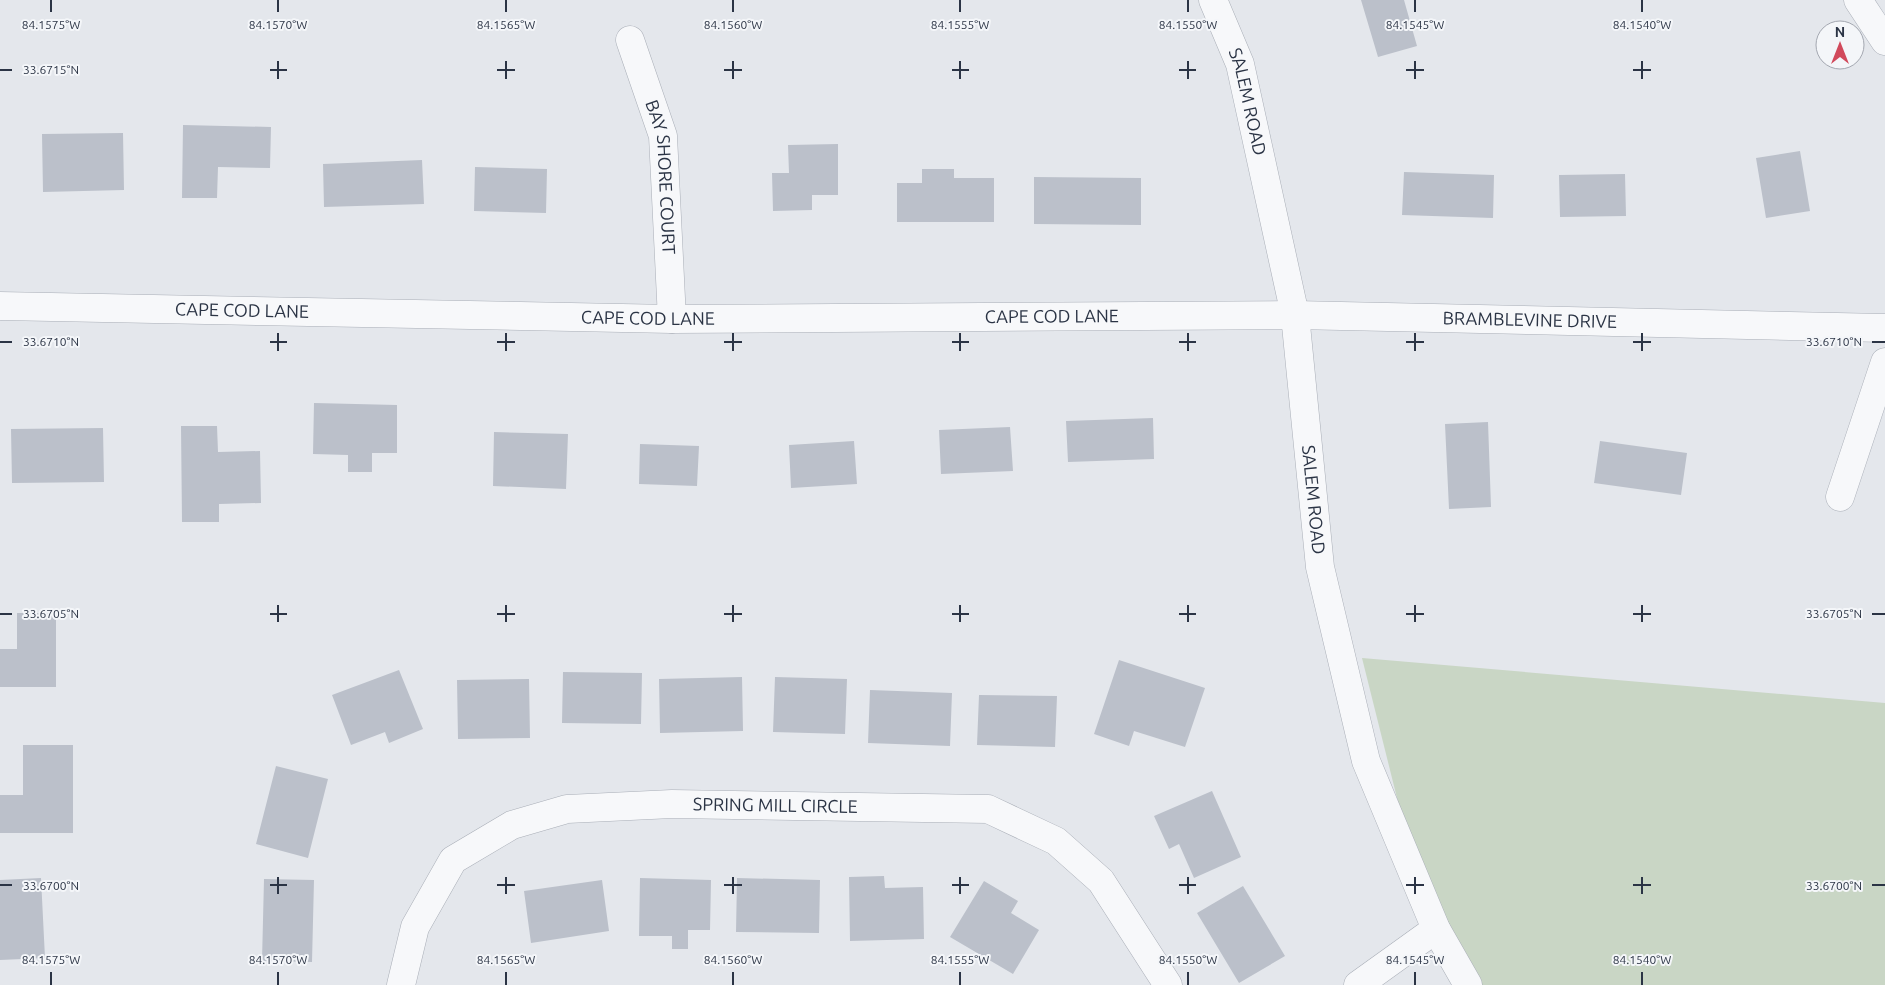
<svg xmlns="http://www.w3.org/2000/svg" width="1885" height="985" font-family="Ubuntu,sans-serif">
<rect width="100%" height="100%" fill="#e4e7ec"/>
<path fill="#c9d6c5" d="M 1362,658 L 1885,703 L 1885,985 L 1476,985 L 1417,878 Z"/>
<path fill="#bbc0ca" d="M 1361,0 L 1404,0 L 1417,46 L 1378,57 Z
M 183,125 L 271,127 L 270,168 L 218,167 L 217,198 L 182,198 Z
M 123,133 L 124,190 L 43,192 L 42,134 Z
M 838,144 L 838,195 L 812,195 L 812,210 L 773,211 L 772,173 L 789,173 L 788,145 Z
M 1800,151 L 1810,211 L 1766,218 L 1756,158 Z
M 422,160 L 424,204 L 324,207 L 323,164 Z
M 475,167 L 547,169 L 546,213 L 474,211 Z
M 922,169 L 954,169 L 954,178 L 994,178 L 994,222 L 897,222 L 897,183 L 922,183 Z
M 1404,172 L 1494,175 L 1493,218 L 1402,215 Z
M 1625,174 L 1626,216 L 1560,217 L 1559,175 Z
M 1034,177 L 1141,178 L 1141,225 L 1034,224 Z
M 314,403 L 397,405 L 397,453 L 372,453 L 372,472 L 348,472 L 348,455 L 313,454 Z
M 1153,418 L 1154,459 L 1068,462 L 1066,421 Z
M 1488,422 L 1491,507 L 1449,509 L 1445,424 Z
M 181,426 L 217,426 L 218,452 L 260,451 L 261,503 L 219,504 L 219,522 L 182,522 Z
M 1010,427 L 1013,471 L 941,474 L 939,430 Z
M 103,428 L 104,482 L 12,483 L 11,429 Z
M 494,432 L 568,434 L 566,489 L 493,486 Z
M 854,441 L 857,484 L 791,488 L 789,445 Z
M 1600,441 L 1687,453 L 1681,495 L 1594,483 Z
M 640,444 L 699,446 L 697,486 L 639,484 Z
M 17,613 L 56,613 L 56,687 L 0,687 L 0,649 L 17,649 Z
M 1119,660 L 1205,688 L 1185,747 L 1134,731 L 1129,746 L 1094,734 Z
M 399,670 L 423,729 L 389,743 L 385,732 L 351,745 L 332,695 Z
M 563,672 L 642,673 L 641,724 L 562,723 Z
M 742,677 L 743,731 L 660,733 L 659,679 Z
M 775,677 L 847,679 L 845,734 L 773,732 Z
M 529,679 L 530,738 L 458,739 L 457,680 Z
M 870,690 L 952,693 L 950,746 L 868,743 Z
M 979,695 L 1057,696 L 1055,747 L 977,745 Z
M 23,745 L 73,745 L 73,833 L 0,833 L 0,795 L 23,795 Z
M 276,766 L 328,779 L 308,858 L 256,844 Z
M 1212,791 L 1241,857 L 1194,878 L 1179,844 L 1169,849 L 1154,816 Z
M 884,876 L 885,888 L 923,887 L 924,939 L 850,941 L 849,877 Z
M 41,878 L 45,958 L 0,960 L 0,880 Z
M 640,878 L 711,880 L 710,930 L 688,930 L 688,949 L 672,949 L 672,936 L 639,936 Z
M 737,878 L 820,880 L 819,933 L 736,932 Z
M 264,879 L 314,880 L 312,962 L 262,961 Z
M 602,880 L 609,931 L 531,943 L 524,891 Z
M 984,881 L 1018,901 L 1011,913 L 1039,930 L 1013,974 L 950,937 Z
M 1243,886 L 1285,956 L 1239,983 L 1197,913 Z"/>
<g fill="none" stroke-linecap="round" stroke-linejoin="round">
<g stroke="#a9aeb7" stroke-width="29">
<g id="minor">
<path d="M 1858,0 L 1885,41"/>
<path id="s1" d="M 630,40 L 663,136 L 672,319"/>
<path id="s2" d="M 0,306 L 672,319 L 1295,315 L 1885,328"/>
<path d="M 1840,497 L 1885,362"/>
<path id="s3" d="M 401,985 L 415,927 L 453,860 L 512,825 L 567,809 L 672,804 L 988,809 L 1056,841 L 1101,881 L 1168,985"/>
<path d="M 1358,985 L 1436,929"/>
</g>
</g>
<g stroke="#a9aeb7" stroke-width="29">
<g id="tertiary">
<path id="s4" d="M 1213,0 L 1240,64 L 1295,315 L 1320,567 L 1366,761 L 1436,929 L 1468,985"/>
</g>
</g>
<use href="#minor" stroke="#f7f8fa" stroke-width="28"/>
<use href="#tertiary" stroke="#f7f8fa" stroke-width="28"/>
</g>
<path fill="none" stroke="#2b3445" stroke-width="2" d="M 51,0 L 51,12M 278,0 L 278,12M 506,0 L 506,12M 733,0 L 733,12M 960,0 L 960,12M 1188,0 L 1188,12M 1415,0 L 1415,12M 1642,0 L 1642,12M 278,61 L 278,79M 506,61 L 506,79M 733,61 L 733,79M 960,61 L 960,79M 1188,61 L 1188,79M 1415,61 L 1415,79M 1642,61 L 1642,79M 0,70 L 12,70M 270,70 L 287,70M 497,70 L 515,70M 724,70 L 742,70M 952,70 L 969,70M 1179,70 L 1196,70M 1406,70 L 1424,70M 1633,70 L 1651,70M 278,333 L 278,351M 506,333 L 506,351M 733,333 L 733,351M 960,333 L 960,351M 1188,333 L 1188,351M 1415,333 L 1415,351M 1642,333 L 1642,351M 0,342 L 12,342M 270,342 L 287,342M 497,342 L 515,342M 724,342 L 742,342M 952,342 L 969,342M 1179,342 L 1196,342M 1406,342 L 1424,342M 1633,342 L 1651,342M 1872,342 L 1885,342M 278,605 L 278,622M 506,605 L 506,622M 733,605 L 733,622M 960,605 L 960,622M 1188,605 L 1188,622M 1415,605 L 1415,622M 1642,605 L 1642,622M 0,614 L 12,614M 270,614 L 287,614M 497,614 L 515,614M 724,614 L 742,614M 952,614 L 969,614M 1179,614 L 1196,614M 1406,614 L 1424,614M 1633,614 L 1651,614M 1872,614 L 1885,614M 278,877 L 278,894M 506,877 L 506,894M 733,877 L 733,894M 960,877 L 960,894M 1188,877 L 1188,894M 1415,877 L 1415,894M 1642,877 L 1642,894M 0,885 L 12,885M 270,885 L 287,885M 497,885 L 515,885M 724,885 L 742,885M 952,885 L 969,885M 1179,885 L 1196,885M 1406,885 L 1424,885M 1633,885 L 1651,885M 1872,885 L 1885,885M 51,972 L 51,985M 278,972 L 278,985M 506,972 L 506,985M 733,972 L 733,985M 960,972 L 960,985M 1188,972 L 1188,985M 1415,972 L 1415,985M 1642,972 L 1642,985"/>
<g text-anchor="middle" stroke-width="4" stroke-linejoin="round" paint-order="stroke">
<g font-size="18" fill="#2b3445" stroke="#f4f6f9">
<text dy="6" stroke="none"><textPath href="#s4" startOffset="108">SALEM ROAD</textPath></text>
<text dy="6" stroke="none"><textPath href="#s1" startOffset="142">BAY SHORE COURT</textPath></text>
<text dy="6" stroke="none"><textPath href="#s2" startOffset="242">CAPE COD LANE</textPath></text>
<text dy="6" stroke="none"><textPath href="#s2" startOffset="1052">CAPE COD LANE</textPath></text>
<text dy="6" stroke="none"><textPath href="#s2" startOffset="648">CAPE COD LANE</textPath></text>
<text dy="6" stroke="none"><textPath href="#s2" startOffset="1530">BRAMBLEVINE DRIVE</textPath></text>
<text dy="6" stroke="none"><textPath href="#s4" startOffset="512">SALEM ROAD</textPath></text>
<text dy="6" stroke="none"><textPath href="#s3" startOffset="471">SPRING MILL CIRCLE</textPath></text>
</g>
</g>
<g font-size="12" text-anchor="middle" fill="#2b3445" stroke="#f4f6f9" stroke-width="4" stroke-linejoin="round" paint-order="stroke">
<text x="51" y="29">84.1575°W</text>
<text x="278" y="29">84.1570°W</text>
<text x="506" y="29">84.1565°W</text>
<text x="733" y="29">84.1560°W</text>
<text x="960" y="29">84.1555°W</text>
<text x="1188" y="29">84.1550°W</text>
<text x="1415" y="29">84.1545°W</text>
<text x="1642" y="29">84.1540°W</text>
<text x="51" y="74">33.6715°N</text>
<text x="51" y="346">33.6710°N</text>
<text x="1834" y="346">33.6710°N</text>
<text x="51" y="618">33.6705°N</text>
<text x="1834" y="618">33.6705°N</text>
<text x="51" y="890">33.6700°N</text>
<text x="1834" y="890">33.6700°N</text>
<text x="51" y="964">84.1575°W</text>
<text x="278" y="964">84.1570°W</text>
<text x="506" y="964">84.1565°W</text>
<text x="733" y="964">84.1560°W</text>
<text x="960" y="964">84.1555°W</text>
<text x="1188" y="964">84.1550°W</text>
<text x="1415" y="964">84.1545°W</text>
<text x="1642" y="964">84.1540°W</text>
</g>
<g transform="translate(1840 45)"><circle r="24" fill="#f4f6f9" stroke="#a4a8b1"/>
<path d="M0-4L9 19L0 12L-9 19Z" fill="#d1495b"/>
<text y="-8" font-size="14" font-weight="bold" text-anchor="middle" fill="#2b3445">N</text>
</g>
</svg>
